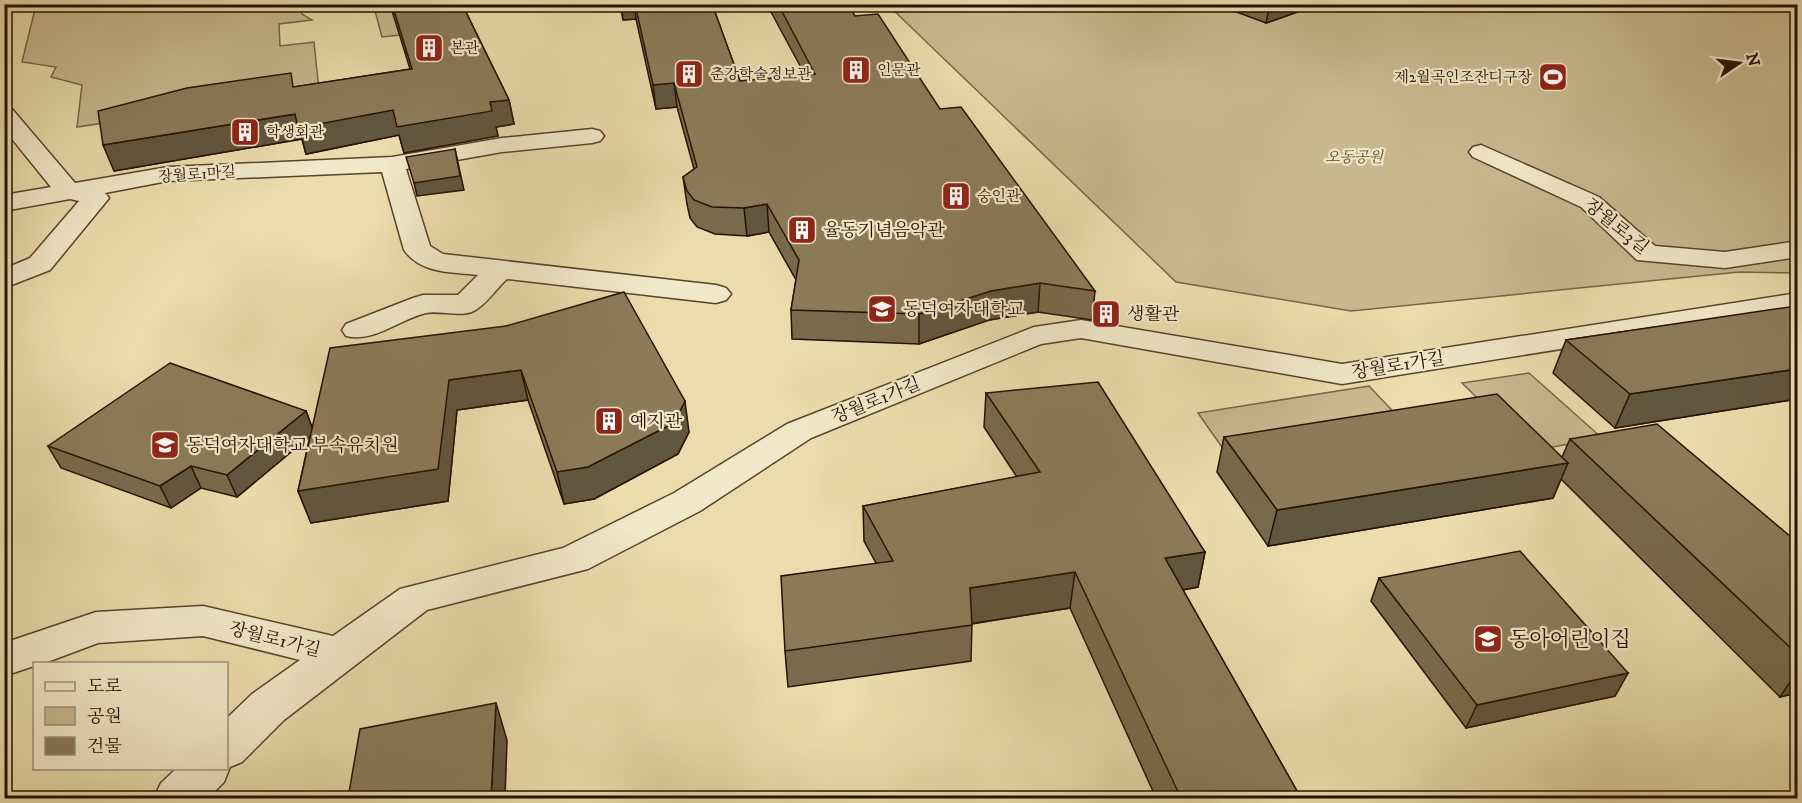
<svg xmlns="http://www.w3.org/2000/svg" width="1802" height="803" font-family="'IM FELL DW Pica','Noto Serif KR',serif">
<rect width="100%" height="100%" fill="#eadcac"/>
<filter id="stains"><feTurbulence type="fractalNoise" baseFrequency=".00333" numOctaves="4"/><feColorMatrix values="0 0 0 0 .2 0 0 0 0 .09 0 0 0 0 .02 0 0 0 .5 -.17"/></filter>
<radialGradient id="worn" r=".72"><stop offset=".6" stop-color="#630" stop-opacity="0"/><stop offset="1" stop-color="#630" stop-opacity=".3"/></radialGradient>
<path fill="#c9b98f" stroke="#776548" stroke-width="1.5" d="M 76,4 L 300,5 L 302,14 L 312,20 L 279,24 L 280,46 L 314,42 L 319,90 L 77,127 L 82,85 L 51,77 L 56,67 L 22,62 L 35,9 Z
M 378,5 L 390,5 L 400,35 L 382,37 L 375,11 Z
M 888,5 L 1797,5 L 1797,273 L 1739,272 L 1351,311 L 1176,282 Z
M 1529,373 L 1602,438 L 1531,451 L 1462,383 Z
M 1369,386 L 1404,423 L 1224,450 L 1198,413 Z"/>
<g fill="none" stroke-linecap="round" stroke-linejoin="round">
<g stroke="#56442b" stroke-width="3">
<path id="street" d="M 4,107 L 12,109 L 75,183 L 168,167 L 392,157 L 502,138 L 592,129 L 600,131 L 604,136 L 600,141 L 592,143 L 502,152 L 406,169 L 430,246 L 443,254 L 716,285 L 726,288 L 731,294 L 726,300 L 716,303 L 507,279 C 497,288 488,302 477,309 C 464,319 441,310 426,313 C 400,319 374,343 346,336 L 342,330 L 346,324 L 413,298 L 423,295 L 458,295 L 478,275 C 452,272 421,274 404,250 L 382,172 L 168,181 L 105,193 L 109,198 L 105,203 L 50,270 L 4,288 L 4,269 L 30,258 L 79,201 L 70,199 L 4,211 L 4,195 L 51,187 L 4,129 Z
M 1481,145 L 1599,197 L 1655,246 L 1725,252 L 1798,241 L 1798,257 L 1725,268 L 1637,260 L 1581,207 L 1473,157 L 1469,152 L 1473,147 Z
M 1798,293 L 1798,311 L 1342,384 L 1081,338 L 1041,344 L 811,438 L 700,511 L 588,569 L 427,610 L 284,720 L 242,762 L 230,767 L 224,782 L 208,798 L 154,798 L 161,783 L 177,768 L 226,768 L 226,719 L 252,694 L 300,660 L 203,636 L 98,643 L 42,664 L 34,664 L 34,666 L 4,676 L 4,643 L 96,612 L 203,606 L 333,636 L 400,589 L 563,548 L 674,493 L 787,424 L 1034,327 L 1081,320 L 1342,364 Z"/>
</g>
<use href="#street" fill="#f1e8c9" fill-rule="evenodd"/>
</g>
<path fill="#786a4d" stroke="#251100" stroke-width="1.5" d="M 390,4 L 462,4 L 509,100 L 514,124 L 496,127 L 498,136 L 404,153 L 399,135 L 306,154 L 302,139 L 114,171 L 295,87 L 410,69 Z
M 620,4 L 712,4 L 740,81 L 805,75 L 770,10 L 770,4 L 778,4 L 855,16 L 940,109 L 1095,291 L 1092,320 L 1038,312 L 989,320 L 919,344 L 792,339 L 791,310 L 796,280 L 769,232 L 747,236 L 715,234 L 697,227 L 690,218 L 687,204 L 683,177 L 694,169 L 677,107 L 656,109 L 636,19 L 623,20 Z
M 1215,4 L 1320,4 L 1266,23 Z
M 1797,307 L 1797,399 L 1615,428 L 1553,373 L 1566,340 Z
M 506,326 L 689,432 L 678,454 L 594,499 L 564,504 L 528,400 L 457,410 L 448,501 L 311,523 L 298,491 L 310,436 L 237,497 L 201,488 L 171,508 L 61,468 L 48,446 L 306,411 L 312,427 Z
M 986,393 L 1205,552 L 1198,587 L 1183,590 L 1301,798 L 1156,798 L 1070,608 L 972,624 L 971,661 L 788,687 L 785,651 L 876,563 L 864,541 L 863,506 L 1017,477 L 984,427 Z
M 1224,437 L 1562,457 L 1570,439 L 1797,542 L 1797,693 L 1780,697 L 1561,479 L 1553,498 L 1268,546 L 1217,472 Z
M 1379,578 L 1628,673 L 1615,696 L 1466,728 L 1371,601 Z"/>
<path fill="#61563e" stroke="#251100" stroke-width="1.5" d="M 621,4 L 634,4 L 636,19 L 623,20 Z
M 1279,4 L 1320,4 L 1266,23 L 1269,8 Z
M 674,83 L 677,107 L 656,109 L 653,85 Z
M 509,100 L 514,124 L 496,127 L 498,136 L 404,153 L 399,135 L 306,154 L 302,139 L 114,171 L 103,145 L 295,114 L 393,110 Z
M 455,149 L 464,190 L 417,196 L 414,183 Z
M 767,204 L 769,232 L 747,236 L 744,208 Z
M 1040,283 L 1038,312 L 989,320 L 919,344 L 919,314 L 991,291 Z
M 1797,369 L 1797,399 L 1615,428 L 1630,394 Z
M 521,370 L 528,400 L 457,410 L 448,501 L 311,523 L 298,491 L 449,380 Z
M 685,401 L 689,432 L 678,454 L 594,499 L 564,504 L 557,472 Z
M 306,411 L 314,433 L 237,497 L 227,475 Z
M 1568,463 L 1553,498 L 1268,546 L 1277,510 Z
M 191,466 L 201,488 L 171,508 L 160,486 Z
M 1205,552 L 1198,587 L 1158,594 L 1165,558 Z
M 1075,572 L 1070,608 L 968,624 L 970,588 Z
M 1797,671 L 1797,693 L 1780,697 Z
M 1628,673 L 1615,696 L 1466,728 L 1477,705 Z
M 496,703 L 507,740 L 505,798 L 491,798 Z"/>
<path fill="#8b7b59" stroke="#251100" stroke-width="1.5" d="M 392,4 L 462,4 L 509,100 L 490,102 L 492,111 L 397,127 L 393,110 L 298,128 L 295,114 L 103,145 L 98,111 L 187,88 L 291,73 L 293,87 L 412,69 Z
M 635,4 L 712,4 L 740,81 L 815,74 L 778,4 L 847,4 L 855,16 L 878,14 L 940,109 L 961,107 L 1095,291 L 1040,283 L 991,291 L 919,314 L 791,310 L 799,260 L 767,204 L 744,208 L 712,207 L 694,200 L 687,191 L 683,177 L 697,167 L 674,83 L 653,85 Z
M 1259,4 L 1279,4 L 1269,8 Z
M 455,149 L 460,176 L 414,183 L 406,157 Z
M 624,292 L 685,401 L 674,423 L 588,467 L 557,472 L 521,370 L 449,380 L 438,469 L 298,491 L 330,348 L 506,326 Z
M 1796,306 L 1797,307 L 1797,369 L 1630,394 L 1566,340 Z
M 170,363 L 306,411 L 227,475 L 191,466 L 160,486 L 48,446 Z
M 1098,382 L 1205,552 L 1165,558 L 1301,798 L 1181,798 L 1075,572 L 970,588 L 972,625 L 785,651 L 781,576 L 893,561 L 863,506 L 1040,472 L 986,393 Z
M 1497,394 L 1568,463 L 1277,510 L 1224,437 Z
M 1657,424 L 1797,542 L 1797,654 L 1570,439 Z
M 1520,551 L 1628,673 L 1477,705 L 1379,578 Z
M 496,703 L 491,798 L 348,798 L 360,729 Z"/>
<defs>
<g id="building-square" transform="scale(1.5)"><rect x="-9" y="-9" width="18" height="18" rx="4" fill="#8f2418" stroke="#f1e8c9"/><path d="M-4-6H4V6H1V3H-1V6H-4ZM-2.5-4.3h1.7v1.8h-1.7ZM.8-4.3h1.7v1.8H.8ZM-2.5-1h1.7V.8h-1.7ZM.8-1h1.7V.8H.8Z" fill="#fff"/></g>
<g id="stadium-square" transform="scale(1.5)"><rect x="-9" y="-9" width="18" height="18" rx="4" fill="#8f2418" stroke="#f1e8c9"/><path d="M0-5a6.5 5 0 1 0 0 10a6.5 5 0 1 0 0-10ZM-3.5-1.8h7v3.6h-7Z" fill="#fff"/></g>
<g id="university-square" transform="scale(1.5)"><rect x="-9" y="-9" width="18" height="18" rx="4" fill="#8f2418" stroke="#f1e8c9"/><path d="M0-5L7-2L0 1L-7-2ZM-4 1L0 2.5L4 1V4Q0 6-4 4Z" fill="#fff"/></g>
<g id="school-square" transform="scale(1.5)"><rect x="-9" y="-9" width="18" height="18" rx="4" fill="#8f2418" stroke="#f1e8c9"/><path d="M0-5L7-2L0 1L-7-2ZM-4 1L0 2.5L4 1V4Q0 6-4 4Z" fill="#fff"/></g>
</defs>
<g fill-rule="evenodd">
<use href="#building-square" x="429" y="48"/>
<use href="#building-square" x="856" y="70"/>
<use href="#building-square" x="689" y="74"/>
<use href="#stadium-square" x="1553" y="77"/>
<use href="#building-square" x="245" y="132"/>
<use href="#building-square" x="956" y="196"/>
<use href="#building-square" x="802" y="230"/>
<use href="#university-square" x="882" y="309"/>
<use href="#building-square" x="1106" y="314"/>
<use href="#building-square" x="609" y="421"/>
<use href="#school-square" x="165" y="445"/>
<use href="#school-square" x="1488" y="639"/>
</g>
<g text-anchor="middle" stroke-width="4.5" stroke-linejoin="round" paint-order="stroke">
<g font-size="15" fill="#251100" stroke="#f1e8c9" text-anchor="start">
<text x="450" y="53">본관</text>
<text x="877" y="75">인문관</text>
<text x="710" y="79">춘강학술정보관</text>
<text x="1532" y="82" text-anchor="end">제2월곡인조잔디구장</text>
<text x="266" y="137">학생회관</text>
<text x="977" y="201">숭인관</text>
</g>
<g font-size="15" font-style="italic" fill="#5e4c32" stroke="#f1e8c9">
<text x="1354" y="162">오동공원</text>
</g>
<g font-size="15" fill="#251100" stroke="#f1e8c9">
<text transform="translate(197 174) rotate(-4)" y="5">장월로1마길</text>
</g>
<g font-size="18" fill="#251100" stroke="#f1e8c9">
<text transform="translate(1617 226) rotate(39)" y="6">장월로3길</text>
<text transform="translate(1398 365) rotate(-9)" y="6">장월로1가길</text>
<text transform="translate(876 400) rotate(-22)" y="6">장월로1가길</text>
<text transform="translate(275 639) rotate(14)" y="6">장월로1가길</text>
</g>
<g font-size="18" fill="#251100" stroke="#f1e8c9" text-anchor="start">
<text x="823" y="236">율동기념음악관</text>
<text x="903" y="315">동덕여자대학교</text>
<text x="1127" y="320">생활관</text>
<text x="630" y="427">예지관</text>
<text x="186" y="451">동덕여자대학교 부속유치원</text>
</g>
<g font-size="21" fill="#251100" stroke="#f1e8c9" text-anchor="start">
<text x="1509" y="646">동아어린이집</text>
</g>
</g>
<rect width="1802" height="803" fill="none" stroke="#eadcac" stroke-width="24"/>
<rect x="6" y="6" width="1790" height="791" fill="none" stroke="#251100" stroke-width="3"/>
<rect x="12" y="12" width="1778" height="779" fill="none" stroke="#251100" stroke-width="1.5"/>
<rect x="33" y="662" width="195" height="108" fill="#f1e8c9" stroke="#9f9279" stroke-width="1.5"/>
<rect x="45" y="682" width="30" height="9" fill="#f1e8c9" stroke="#9f9279" stroke-width="1.5"/>
<text x="87" y="692" font-size="18" fill="#251100">도로</text>
<rect x="45" y="707" width="30" height="18" fill="#c9b98f" stroke="#9f9279" stroke-width="1.5"/>
<text x="87" y="722" font-size="18" fill="#251100">공원</text>
<rect x="45" y="737" width="30" height="18" fill="#8b7b59" stroke="#9f9279" stroke-width="1.5"/>
<text x="87" y="752" font-size="18" fill="#251100">건물</text>
<g transform="translate(1739 63) rotate(76)" stroke="#f1e8c9" stroke-width="4.5" paint-order="stroke">
<path d="M0-4.5L10 22L0 15L-10 22Z" fill="#251100"/>
<text y="-9" font-size="16" font-weight="bold" text-anchor="middle" fill="#251100">N</text>
</g>
<rect width="100%" height="100%" filter="url(#stains)"/>
<rect width="100%" height="100%" fill="url(#worn)"/>
</svg>
